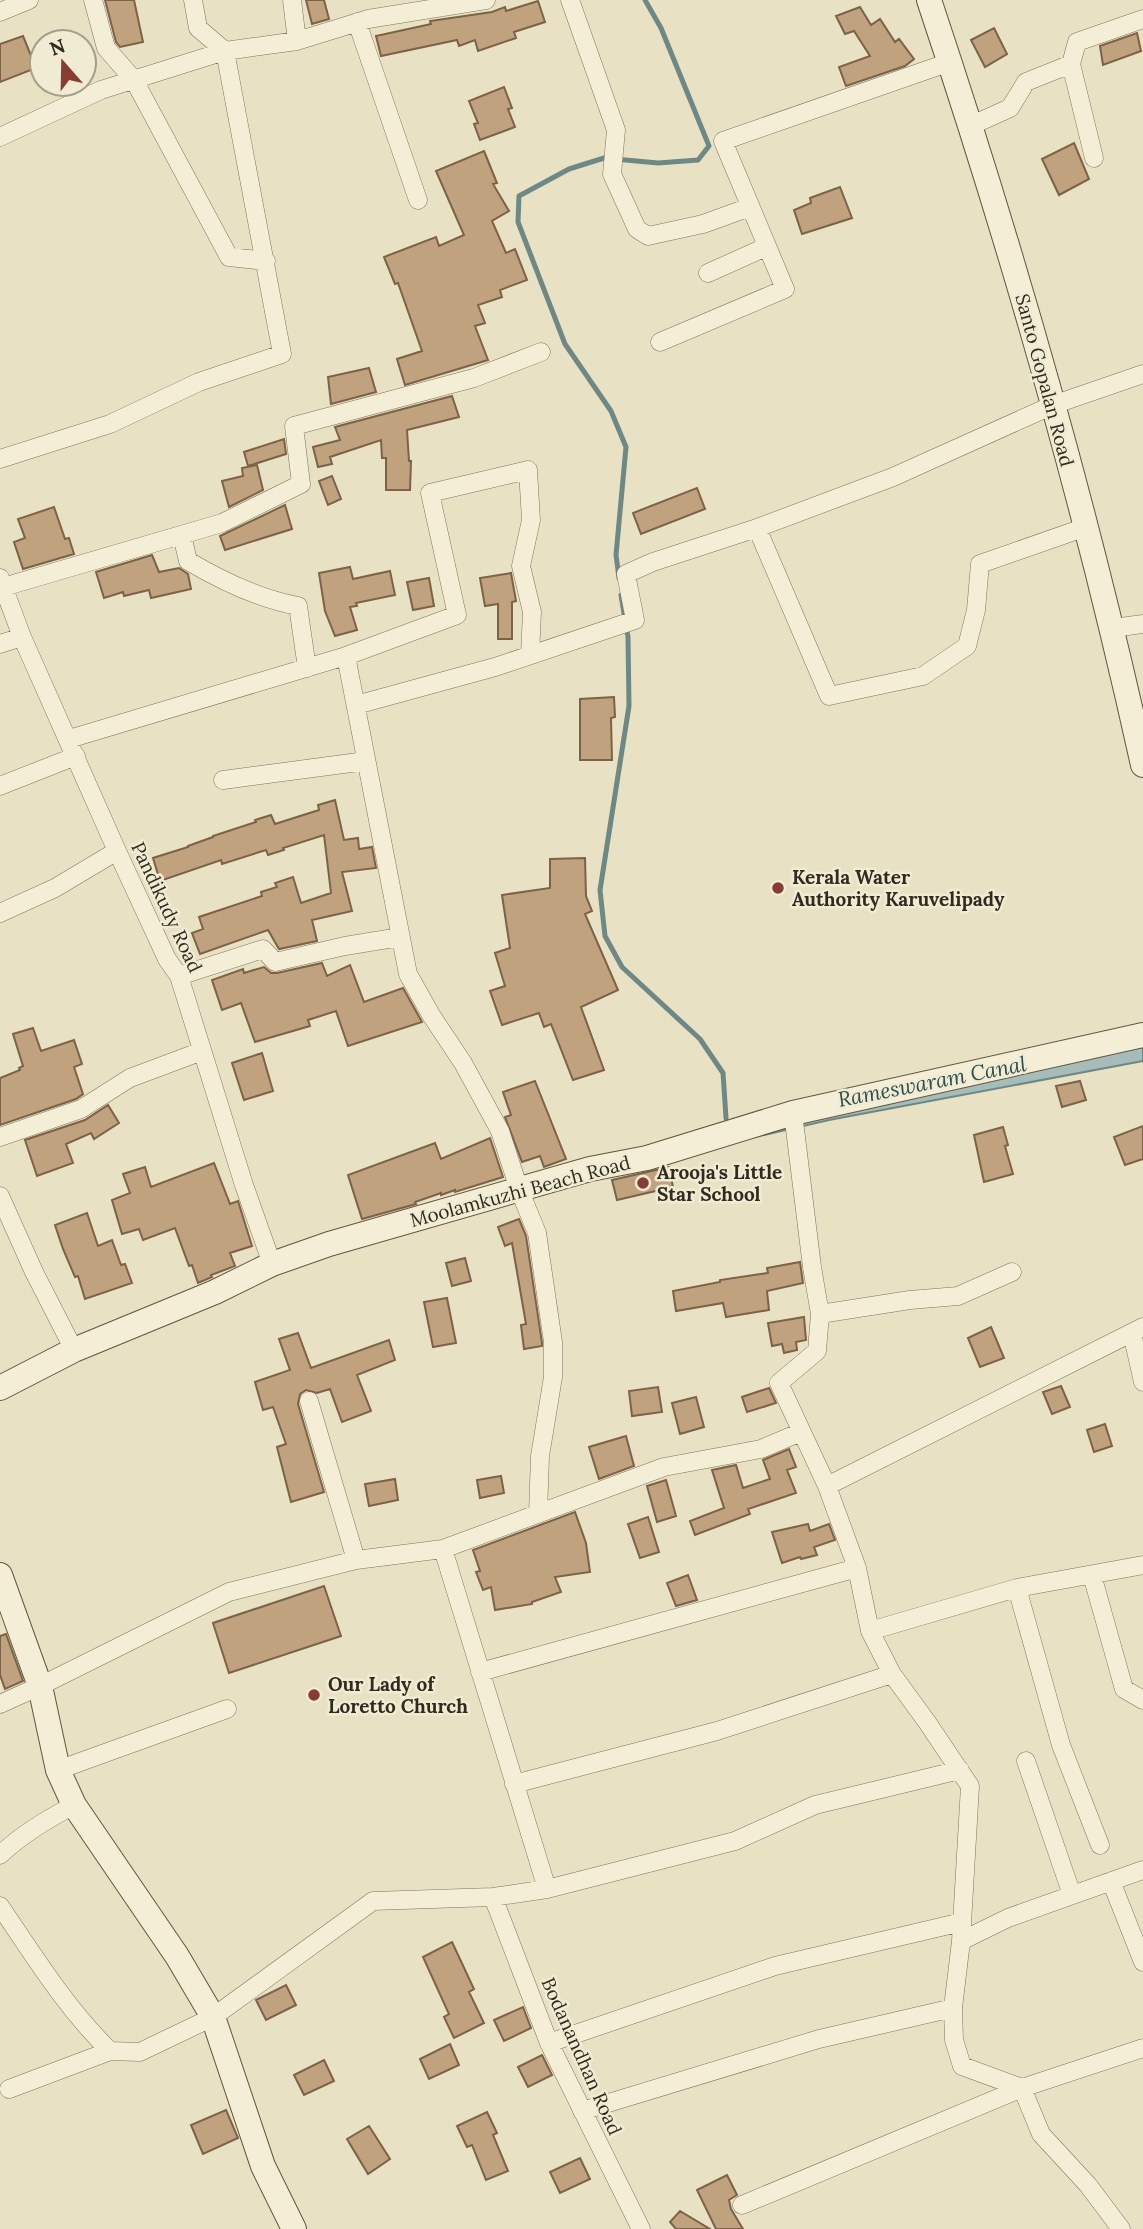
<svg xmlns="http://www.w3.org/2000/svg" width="1143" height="2229" font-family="Lora,serif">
<rect width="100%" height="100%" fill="#e8e1c4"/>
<path fill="#a5bcb8" stroke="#6e8885" stroke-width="2" d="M 1143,1047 L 1143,1061 L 829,1120 L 530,1189 L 728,1134 Z"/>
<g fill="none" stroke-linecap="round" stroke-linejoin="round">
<path stroke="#6e8885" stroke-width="5" d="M 619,578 L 616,555 L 626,447 L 611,411 L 565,344 L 518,222 L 519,196 L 569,169 L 604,158 L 658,163 L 698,160 L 709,146 L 661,28 L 645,0
M 621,595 L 628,637 L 629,706 L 600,890 L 605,936 L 622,967 L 700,1039 L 723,1073 L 726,1118"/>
</g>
<path fill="#c1a27f" stroke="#7c6246" stroke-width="2" d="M 105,0 L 134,0 L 143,42 L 120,47 L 116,42 Z
M 306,0 L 324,0 L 329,19 L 312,24 Z
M 538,1 L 545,22 L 514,32 L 516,38 L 478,51 L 475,40 L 459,46 L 457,40 L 381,56 L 376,36 L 431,24 L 430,21 L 492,12 L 505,7 L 506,11 Z
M 860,7 L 871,25 L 880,19 L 895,42 L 899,39 L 914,59 L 905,66 L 846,86 L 839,67 L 870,56 L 854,31 L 845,34 L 836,16 Z
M 994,28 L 1007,54 L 985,67 L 971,40 Z
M 1137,33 L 1141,51 L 1103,65 L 1100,46 Z
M 23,36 L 36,68 L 0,82 L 0,44 Z
M 504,87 L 512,108 L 508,109 L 515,127 L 480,140 L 474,124 L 478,123 L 469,101 Z
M 1074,143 L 1089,179 L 1059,195 L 1042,159 Z
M 484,151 L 497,183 L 493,184 L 509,211 L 492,221 L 506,253 L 515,249 L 527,280 L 500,290 L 502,297 L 478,305 L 485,323 L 475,326 L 488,360 L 405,385 L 397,359 L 422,351 L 398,283 L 395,284 L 384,257 L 436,237 L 439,246 L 464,235 L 436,171 Z
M 840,187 L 852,218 L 802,234 L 794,210 L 811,203 L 810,198 Z
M 369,368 L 376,392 L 331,404 L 328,377 Z
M 452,396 L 459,417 L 407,430 L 409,461 L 411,461 L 410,490 L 386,490 L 386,458 L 382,458 L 381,440 L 330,457 L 332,464 L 318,467 L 313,447 L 340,440 L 335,427 Z
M 284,439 L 286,454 L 248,466 L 244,452 Z
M 257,465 L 263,490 L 229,507 L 222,481 L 243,476 L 242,468 Z
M 332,476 L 341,499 L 328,505 L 319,481 Z
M 697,488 L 705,509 L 641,534 L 633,513 Z
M 285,505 L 292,529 L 225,550 L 220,536 Z
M 54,507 L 65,539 L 69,538 L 74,554 L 23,569 L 14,542 L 25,538 L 18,519 Z
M 152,555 L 159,572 L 179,568 L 188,574 L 191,589 L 151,598 L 149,590 L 124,596 L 123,592 L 104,598 L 96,572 Z
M 350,567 L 353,579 L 390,571 L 395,595 L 356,603 L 357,606 L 350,607 L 357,630 L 335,636 L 325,611 L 319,573 Z
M 511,573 L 516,601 L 512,602 L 512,639 L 498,639 L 498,604 L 485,606 L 480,578 Z
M 429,578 L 434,606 L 413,610 L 407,582 Z
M 614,697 L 615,717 L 611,718 L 612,760 L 580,760 L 580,699 Z
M 335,800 L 344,840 L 358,838 L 359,849 L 372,847 L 376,868 L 342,872 L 352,911 L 312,920 L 317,941 L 279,949 L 268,930 L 200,954 L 192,933 L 203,929 L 199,917 L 262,896 L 261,892 L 277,887 L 275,883 L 293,877 L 301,903 L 331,893 L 324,835 L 283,848 L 284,850 L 268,855 L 266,850 L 222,864 L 221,860 L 160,881 L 153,858 L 188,847 L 188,846 L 213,837 L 213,836 L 256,822 L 255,820 L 271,815 L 275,824 L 319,810 L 318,805 Z
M 585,858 L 586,896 L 592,911 L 585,914 L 618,990 L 581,1007 L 604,1070 L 573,1080 L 551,1024 L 544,1027 L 539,1013 L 502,1025 L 490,991 L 505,986 L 495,953 L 510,948 L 502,895 L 550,888 L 550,859 Z
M 322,963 L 327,976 L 350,965 L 364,1002 L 403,988 L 422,1022 L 348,1046 L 336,1011 L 308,1020 L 310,1026 L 255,1042 L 241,1003 L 222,1010 L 212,980 L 243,969 L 244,973 L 264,967 L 271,973 L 277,973 Z
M 33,1028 L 41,1051 L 74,1040 L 82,1064 L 74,1067 L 83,1094 L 76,1099 L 0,1125 L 0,1078 L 20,1070 L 19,1068 L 23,1066 L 13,1034 Z
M 262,1053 L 273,1091 L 244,1100 L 232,1063 Z
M 535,1081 L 566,1159 L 544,1167 L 540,1156 L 522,1162 L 505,1117 L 511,1115 L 503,1092 Z
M 1080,1081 L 1086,1100 L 1062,1107 L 1056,1086 Z
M 108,1105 L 119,1123 L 94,1139 L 91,1133 L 66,1144 L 73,1163 L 37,1176 L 25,1140 L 85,1120 Z
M 1143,1126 L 1143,1159 L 1125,1165 L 1114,1137 Z
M 1003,1127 L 1008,1145 L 1005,1146 L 1013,1174 L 984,1182 L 974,1135 Z
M 490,1138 L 503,1177 L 455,1192 L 455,1190 L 441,1195 L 441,1193 L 415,1202 L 416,1204 L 362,1219 L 348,1175 L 435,1143 L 441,1159 Z
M 214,1163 L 230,1204 L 238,1201 L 252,1246 L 230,1253 L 235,1266 L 211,1275 L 212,1277 L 198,1283 L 192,1265 L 189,1266 L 175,1228 L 143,1240 L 139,1229 L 122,1234 L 112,1200 L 130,1193 L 123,1174 L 145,1167 L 151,1187 Z
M 669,1167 L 673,1187 L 617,1200 L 612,1180 Z
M 87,1213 L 98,1246 L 112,1240 L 121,1265 L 125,1264 L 132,1283 L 85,1299 L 78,1276 L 75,1277 L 63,1249 L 55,1225 Z
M 519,1219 L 526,1236 L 542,1343 L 542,1346 L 524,1349 L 521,1325 L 526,1324 L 512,1243 L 505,1246 L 498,1227 Z
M 465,1258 L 471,1281 L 452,1286 L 446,1263 Z
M 800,1262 L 803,1283 L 767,1291 L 769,1310 L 726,1317 L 723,1303 L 676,1311 L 673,1291 L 720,1282 L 720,1280 L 768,1273 L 767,1268 Z
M 447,1298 L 456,1343 L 433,1347 L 424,1302 Z
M 804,1317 L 806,1340 L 796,1342 L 797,1350 L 784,1353 L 782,1344 L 772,1346 L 768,1323 Z
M 991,1327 L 1004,1358 L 980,1367 L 968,1338 Z
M 298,1333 L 311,1368 L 389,1340 L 395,1360 L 357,1375 L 371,1411 L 342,1422 L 330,1389 L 317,1393 L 306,1390 L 300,1394 L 298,1404 L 324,1492 L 291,1502 L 277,1447 L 286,1444 L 273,1407 L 263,1410 L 255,1382 L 290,1370 L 279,1339 Z
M 1061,1386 L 1070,1407 L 1052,1414 L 1043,1392 Z
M 658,1387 L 662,1412 L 632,1416 L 629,1391 Z
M 769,1388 L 776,1403 L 747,1412 L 742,1397 Z
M 696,1397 L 704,1427 L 680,1434 L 672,1403 Z
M 1105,1424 L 1112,1446 L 1094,1452 L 1087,1430 Z
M 626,1436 L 634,1466 L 599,1479 L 589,1447 Z
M 789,1449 L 796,1467 L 787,1470 L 796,1493 L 748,1509 L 750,1514 L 695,1535 L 690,1521 L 724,1508 L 712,1470 L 736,1465 L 743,1488 L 770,1479 L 763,1460 Z
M 501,1476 L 504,1493 L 480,1498 L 477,1480 Z
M 395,1479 L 398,1500 L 369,1506 L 365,1484 Z
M 666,1480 L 676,1516 L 657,1522 L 647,1486 Z
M 575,1512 L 586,1543 L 590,1572 L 555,1577 L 561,1592 L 532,1602 L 532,1604 L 495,1610 L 491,1587 L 483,1590 L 476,1572 L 480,1571 L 473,1550 Z
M 648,1517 L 659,1552 L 640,1558 L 628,1524 Z
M 808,1524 L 810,1531 L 829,1524 L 835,1540 L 814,1547 L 817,1555 L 801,1559 L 800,1557 L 782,1563 L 772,1532 Z
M 688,1575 L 697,1600 L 676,1606 L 667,1583 Z
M 324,1586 L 341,1636 L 229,1673 L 213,1623 Z
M 6,1634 L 23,1681 L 5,1689 L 0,1675 L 0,1636 Z
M 452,1942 L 474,1989 L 469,1992 L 484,2023 L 454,2038 L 444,2017 L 449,2014 L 423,1957 Z
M 286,1985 L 296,2005 L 266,2020 L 256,2000 Z
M 523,2007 L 531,2028 L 504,2041 L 494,2020 Z
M 450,2044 L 459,2065 L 429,2079 L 420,2059 Z
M 542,2055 L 552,2075 L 528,2087 L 518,2067 Z
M 324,2060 L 334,2081 L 304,2095 L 294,2075 Z
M 226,2110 L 238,2138 L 203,2154 L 191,2125 Z
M 487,2112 L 497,2133 L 493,2135 L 508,2171 L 486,2180 L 472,2145 L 467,2147 L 457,2126 Z
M 369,2126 L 390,2159 L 368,2174 L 347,2139 Z
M 580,2158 L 590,2179 L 560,2193 L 550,2172 Z
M 727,2175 L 737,2195 L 729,2200 L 731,2209 L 743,2229 L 716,2229 L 697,2190 Z
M 680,2211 L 710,2229 L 676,2229 L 670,2222 Z"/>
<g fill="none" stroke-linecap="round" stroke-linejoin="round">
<g stroke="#80745d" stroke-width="19">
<path id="street" d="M 93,0 L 106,48 L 134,80 L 229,257 L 266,261
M 292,0 L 297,41
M 570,0 L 616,130 L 612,174 L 637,229 L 648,236 L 703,224 L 750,207
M 0,12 L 29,0
M 357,22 L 418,200
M 1071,64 L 1094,158
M 970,126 L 1010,108 L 1026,82 L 1071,64 L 1077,42 L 1143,19
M 0,137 L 101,90 L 225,51 L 297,41 L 368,19 L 486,0
M 708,273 L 766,247
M 660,342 L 785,289 L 723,141 L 950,62
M 0,459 L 110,424 L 199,382 L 282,354 L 225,51 L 198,28 L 193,0
M 757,528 L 829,696 L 923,676 L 967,646 L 976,610 L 980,564 L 1086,527
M 182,535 L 188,561 C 222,581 259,599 298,606 L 307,668
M 0,578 L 22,637 L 117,851 L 167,959 L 179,976 L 244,1185 L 272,1264
M 0,588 L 222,523 L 301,484 L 294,426 L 474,378 L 541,352
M 1113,628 L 1143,624
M 0,644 L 22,637
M 346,656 L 408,974 L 431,1015 L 463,1063 L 500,1131 L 519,1189 L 537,1233 L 553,1342 L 553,1377 L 540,1456 L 538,1514
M 356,705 L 495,667 L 635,620 L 626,574 L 653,562 L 757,528 L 893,477 L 1053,405 L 1143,374
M 69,739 L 346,656 L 457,615 L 430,493 L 528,470 L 531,520 L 521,566 L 532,612 L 530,655
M 223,780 L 366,761
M 0,786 L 76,756
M 0,913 L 55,888 L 117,851
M 179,976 L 263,949 L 275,962 L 345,946 L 400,937
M 793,1113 L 812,1267 L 820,1314 L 817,1351 L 779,1383 L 827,1486 L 857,1568 L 870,1631 L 892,1674 L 927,1722 L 970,1786 L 961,1941 L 953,2008 L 954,2040 L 962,2066 L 1022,2088 L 1041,2134 L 1088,2185 L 1121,2229
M 0,1137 L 81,1109 L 130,1078 L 202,1051
M 0,1196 L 34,1272 L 74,1350
M 820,1314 L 910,1300 L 958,1296 L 1012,1272
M 1132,1333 L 1143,1382
M 309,1401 L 356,1560
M 827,1486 L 1143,1327
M 443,1549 L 547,1889
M 1092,1575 L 1124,1689 L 1143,1700
M 1017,1588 L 1061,1745 L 1100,1845
M 870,1631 L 1017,1588 L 1143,1565
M 480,1672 L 857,1568
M 0,1704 L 40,1686 L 229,1592 L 356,1560 L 443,1549 L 664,1467 L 761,1449 L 801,1432
M 1026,1761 L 1072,1895
M 58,1770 L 227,1709
M 514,1784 L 717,1731 L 892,1674
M 0,1855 C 22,1834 48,1819 74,1805
M 1111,1881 L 1143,1962
M 493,1897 L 549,2043 L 641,2229
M 0,1906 C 34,1956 66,2008 110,2051 L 140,2052 L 213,2017 L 373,1901 L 493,1897 L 547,1889 L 735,1841 L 815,1805 L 960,1770
M 961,1941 L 1008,1918 L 1143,1870
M 549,2043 L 775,1966 L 962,1922
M 9,2089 L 110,2051
M 582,2111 L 819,2039 L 953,2008
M 742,2205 L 1022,2088 L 1143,2048"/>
</g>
<g stroke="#625540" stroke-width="26">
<path id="secondary" d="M 929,0 C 1013,251 1086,506 1143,765
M 0,1388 L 74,1350 L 215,1292 L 272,1264 L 329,1244 L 590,1169 L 647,1158 L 793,1113 L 1143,1035
M 0,1575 L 40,1686 L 58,1770 L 74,1805 L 177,1956 L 213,2017 L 263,2166 L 294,2229"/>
</g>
<use href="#street" stroke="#f4eed6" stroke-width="18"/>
<use href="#secondary" stroke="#f4eed6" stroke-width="24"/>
</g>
<g fill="#883d34" stroke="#f0ebd3" stroke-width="2.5">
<circle cx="778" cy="888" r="7"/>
<circle cx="643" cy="1183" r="7"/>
<circle cx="314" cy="1695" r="7"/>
</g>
<g text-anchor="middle" stroke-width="5" stroke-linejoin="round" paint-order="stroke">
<g font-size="19" fill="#322a1f" stroke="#f0ebd3">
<text transform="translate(1045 380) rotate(75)" y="7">Santo Gopalan Road</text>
<text transform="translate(167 907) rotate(65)" y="7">Pandikudy Road</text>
<text transform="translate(520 1191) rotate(-15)" y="7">Moolamkuzhi Beach Road</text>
<text transform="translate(582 2056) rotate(66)" y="7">Bodanandhan Road</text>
</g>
<g font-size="19" font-weight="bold" fill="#322a1f" stroke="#f0ebd3" text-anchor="start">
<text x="792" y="884">Kerala Water<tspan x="792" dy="22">Authority Karuvelipady</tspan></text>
<text x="657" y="1179">Arooja's Little<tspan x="657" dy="22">Star School</tspan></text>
<text x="328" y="1691">Our Lady of<tspan x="328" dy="22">Loretto Church</tspan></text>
</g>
<g font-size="21" font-style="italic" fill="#304e50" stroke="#f0ebd3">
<text transform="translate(932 1082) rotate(-11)" y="7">Rameswaram Canal</text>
</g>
</g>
<g transform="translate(63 63) rotate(340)"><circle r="33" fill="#f0ebd3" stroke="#a49e8b" stroke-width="2"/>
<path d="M0-5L12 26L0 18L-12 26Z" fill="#883d34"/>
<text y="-10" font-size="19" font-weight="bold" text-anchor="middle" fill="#322a1f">N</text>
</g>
</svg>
